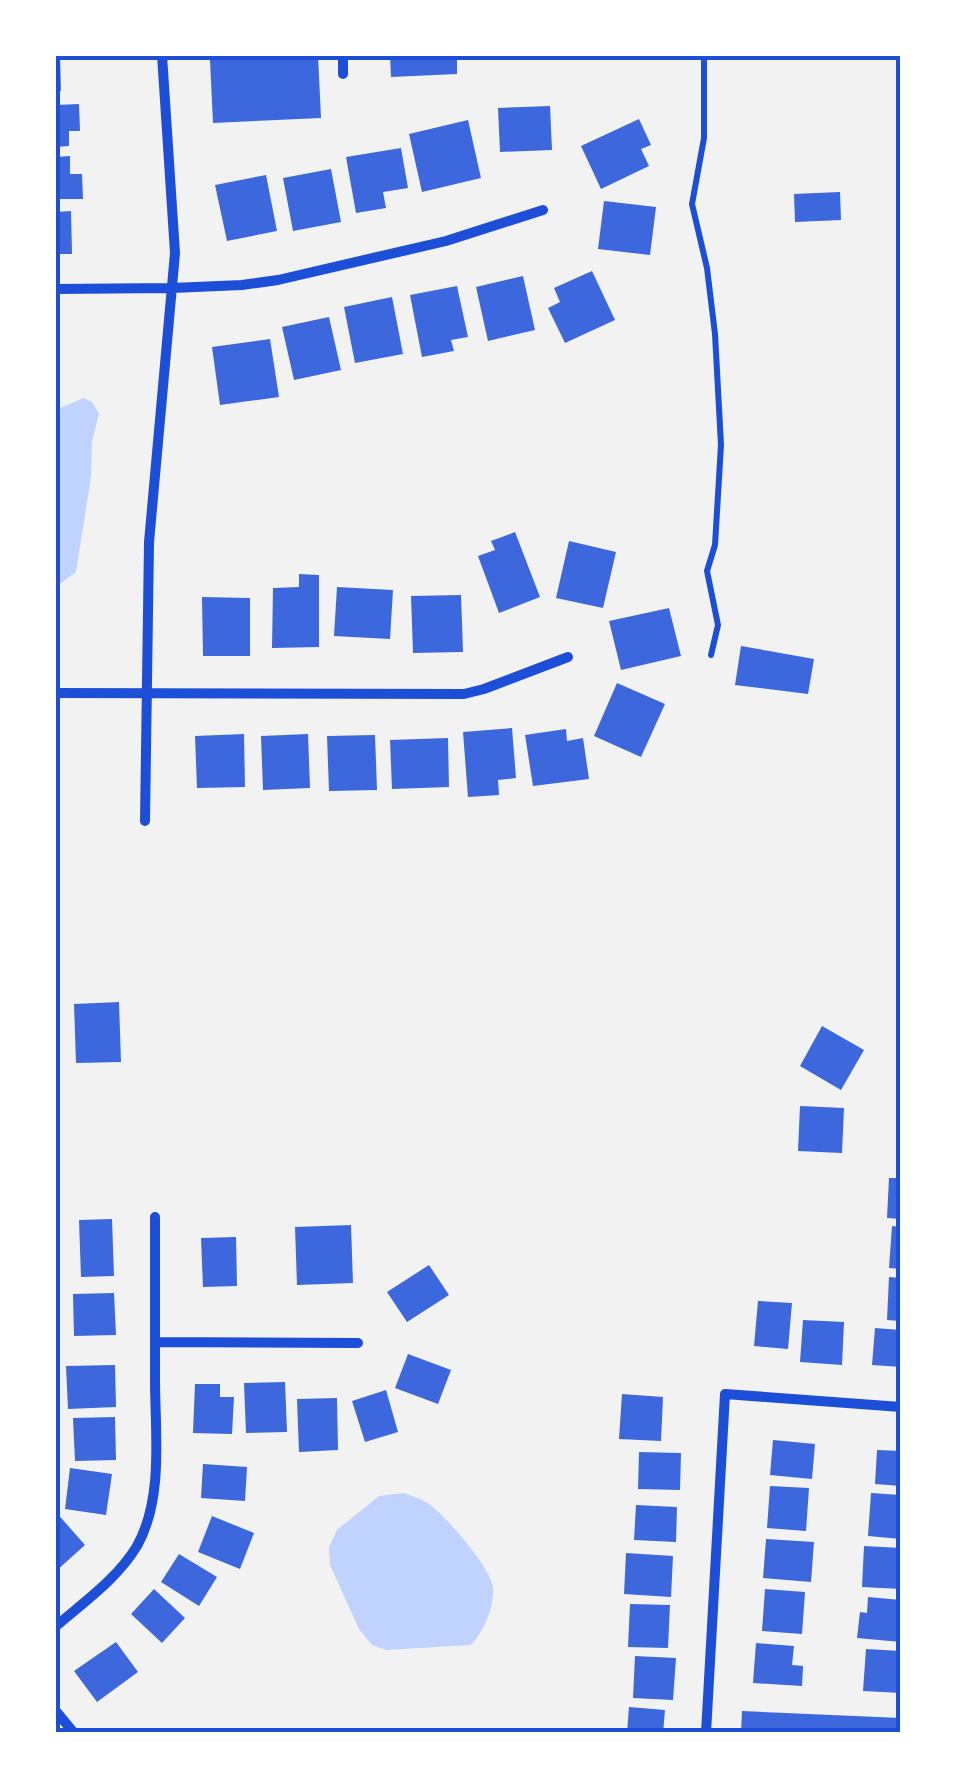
<svg xmlns="http://www.w3.org/2000/svg" width="956" height="1788" font-family="Montserrat,sans-serif">
<rect width="100%" height="100%" fill="#f2f2f2"/>
<path fill="#bfd3fe" d="M 84,398 L 92,402 L 99,414 L 92,441 L 91,477 L 76,572 L 57,586 L 55,586 L 55,410 Z
M 404,1493 C 411,1496 419,1498 426,1502 C 442,1511 493,1570 493,1588 C 494,1608 484,1631 471,1645 L 386,1650 L 372,1645 L 359,1629 L 330,1565 L 329,1547 L 337,1530 L 379,1496 Z"/>
<path fill="#3d67dc" d="M 55,55 L 60,55 L 61,91 L 55,91 Z
M 318,55 L 321,118 L 213,123 L 210,60 Z
M 390,55 L 457,55 L 457,74 L 391,77 Z
M 79,104 L 80,131 L 69,131 L 69,146 L 55,147 L 55,105 Z
M 550,106 L 552,150 L 500,152 L 498,108 Z
M 639,119 L 651,145 L 641,149 L 649,166 L 601,189 L 581,146 Z
M 468,120 L 481,178 L 422,192 L 409,134 Z
M 401,148 L 408,188 L 383,192 L 386,208 L 356,213 L 346,157 Z
M 70,156 L 70,174 L 82,174 L 83,199 L 55,199 L 55,157 Z
M 331,169 L 341,222 L 293,231 L 283,178 Z
M 266,175 L 277,231 L 227,241 L 215,185 Z
M 840,192 L 841,220 L 795,222 L 794,194 Z
M 604,201 L 656,207 L 650,255 L 598,249 Z
M 71,211 L 72,254 L 55,254 L 55,212 Z
M 592,271 L 615,320 L 565,343 L 548,308 L 560,302 L 554,288 Z
M 523,276 L 535,330 L 488,341 L 476,287 Z
M 457,286 L 468,337 L 451,340 L 454,351 L 422,357 L 410,295 Z
M 392,297 L 403,354 L 355,363 L 344,307 Z
M 329,317 L 341,370 L 294,380 L 282,327 Z
M 270,339 L 279,397 L 220,405 L 212,347 Z
M 515,532 L 540,597 L 499,613 L 478,556 L 495,550 L 491,541 Z
M 569,541 L 616,552 L 603,608 L 556,598 Z
M 299,574 L 319,575 L 319,647 L 272,648 L 273,588 L 299,587 Z
M 337,587 L 393,590 L 390,639 L 334,636 Z
M 461,595 L 463,652 L 413,653 L 411,596 Z
M 202,597 L 250,598 L 250,656 L 203,656 Z
M 669,608 L 681,656 L 621,670 L 609,621 Z
M 741,646 L 814,659 L 808,694 L 735,685 Z
M 617,683 L 665,704 L 641,757 L 594,736 Z
M 512,728 L 516,778 L 498,780 L 499,795 L 468,797 L 463,732 Z
M 566,729 L 567,741 L 583,738 L 589,779 L 533,786 L 525,735 Z
M 244,734 L 245,787 L 197,788 L 195,736 Z
M 308,734 L 310,788 L 263,790 L 261,736 Z
M 375,735 L 377,790 L 329,791 L 327,736 Z
M 448,738 L 449,787 L 392,789 L 390,740 Z
M 119,1002 L 121,1062 L 76,1063 L 74,1004 Z
M 822,1026 L 864,1050 L 841,1090 L 800,1066 Z
M 800,1106 L 844,1108 L 842,1153 L 798,1151 Z
M 889,1178 L 901,1178 L 901,1219 L 887,1218 Z
M 112,1219 L 114,1276 L 81,1277 L 79,1220 Z
M 351,1225 L 353,1283 L 297,1285 L 295,1227 Z
M 892,1226 L 901,1227 L 901,1269 L 889,1268 Z
M 236,1237 L 237,1286 L 203,1287 L 201,1238 Z
M 429,1265 L 449,1295 L 407,1322 L 387,1292 Z
M 889,1277 L 901,1278 L 901,1321 L 887,1320 Z
M 114,1293 L 116,1335 L 74,1336 L 73,1294 Z
M 758,1301 L 792,1303 L 788,1349 L 754,1346 Z
M 803,1320 L 844,1322 L 842,1365 L 800,1362 Z
M 875,1328 L 901,1330 L 901,1367 L 872,1365 Z
M 408,1354 L 451,1370 L 438,1404 L 395,1388 Z
M 115,1365 L 116,1407 L 68,1409 L 66,1366 Z
M 285,1382 L 287,1432 L 246,1433 L 244,1383 Z
M 195,1384 L 220,1384 L 220,1397 L 234,1397 L 232,1434 L 193,1433 Z
M 386,1390 L 398,1432 L 365,1442 L 352,1401 Z
M 622,1394 L 663,1397 L 661,1441 L 619,1439 Z
M 337,1398 L 338,1450 L 299,1452 L 297,1399 Z
M 115,1417 L 116,1460 L 75,1461 L 73,1418 Z
M 773,1440 L 815,1444 L 812,1479 L 770,1475 Z
M 877,1450 L 901,1451 L 901,1486 L 875,1484 Z
M 639,1452 L 681,1453 L 680,1490 L 638,1489 Z
M 203,1464 L 247,1467 L 245,1501 L 201,1498 Z
M 70,1468 L 112,1474 L 106,1515 L 65,1509 Z
M 770,1486 L 809,1488 L 806,1531 L 767,1528 Z
M 871,1493 L 901,1495 L 901,1539 L 868,1536 Z
M 636,1505 L 677,1507 L 676,1542 L 634,1540 Z
M 55,1511 L 85,1545 L 55,1572 Z
M 212,1516 L 254,1533 L 240,1569 L 198,1552 Z
M 766,1539 L 814,1542 L 811,1582 L 763,1578 Z
M 864,1546 L 901,1548 L 901,1589 L 862,1587 Z
M 626,1553 L 673,1556 L 671,1597 L 624,1594 Z
M 179,1554 L 217,1577 L 199,1606 L 161,1582 Z
M 154,1589 L 185,1618 L 162,1643 L 131,1614 Z
M 765,1589 L 805,1592 L 802,1634 L 762,1631 Z
M 868,1597 L 901,1600 L 901,1642 L 857,1638 L 860,1612 L 867,1613 Z
M 630,1604 L 670,1605 L 668,1648 L 628,1647 Z
M 116,1642 L 138,1672 L 97,1702 L 74,1671 Z
M 756,1643 L 794,1646 L 792,1665 L 803,1666 L 802,1686 L 753,1683 Z
M 866,1649 L 901,1651 L 901,1693 L 863,1691 Z
M 635,1656 L 676,1658 L 673,1700 L 633,1698 Z
M 629,1707 L 665,1710 L 663,1733 L 627,1733 Z
M 742,1711 L 901,1718 L 901,1733 L 741,1733 Z"/>
<g fill="none" stroke-linecap="round" stroke-linejoin="round">
<path stroke="#1d4ed8" stroke-width="6" d="M 704,55 L 704,138 L 692,204 L 707,268 L 715,334 L 721,445 L 715,545 L 707,571 L 718,625 L 711,655"/>
<path stroke="#1d4ed8" stroke-width="10" d="M 343,55 L 343,74
M 55,289 L 172,288 L 242,285 L 278,280 L 446,241 L 543,210
M 55,693 L 464,694 L 484,689 L 568,657
M 145,821 L 149,542 L 175,253 L 162,55
M 155,1342 L 358,1343
M 55,1627 C 84,1602 117,1579 137,1546 C 164,1498 155,1432 155,1379 C 155,1325 155,1271 155,1217
M 55,1710 L 74,1733
M 706,1733 L 725,1394 L 901,1407"/>
</g>
<rect width="956" height="1788" fill="none" stroke="#ffffff" stroke-width="115"/>
<rect x="58" y="58" width="840" height="1672" fill="none" stroke="#1d4ed8" stroke-width="4"/>
</svg>
